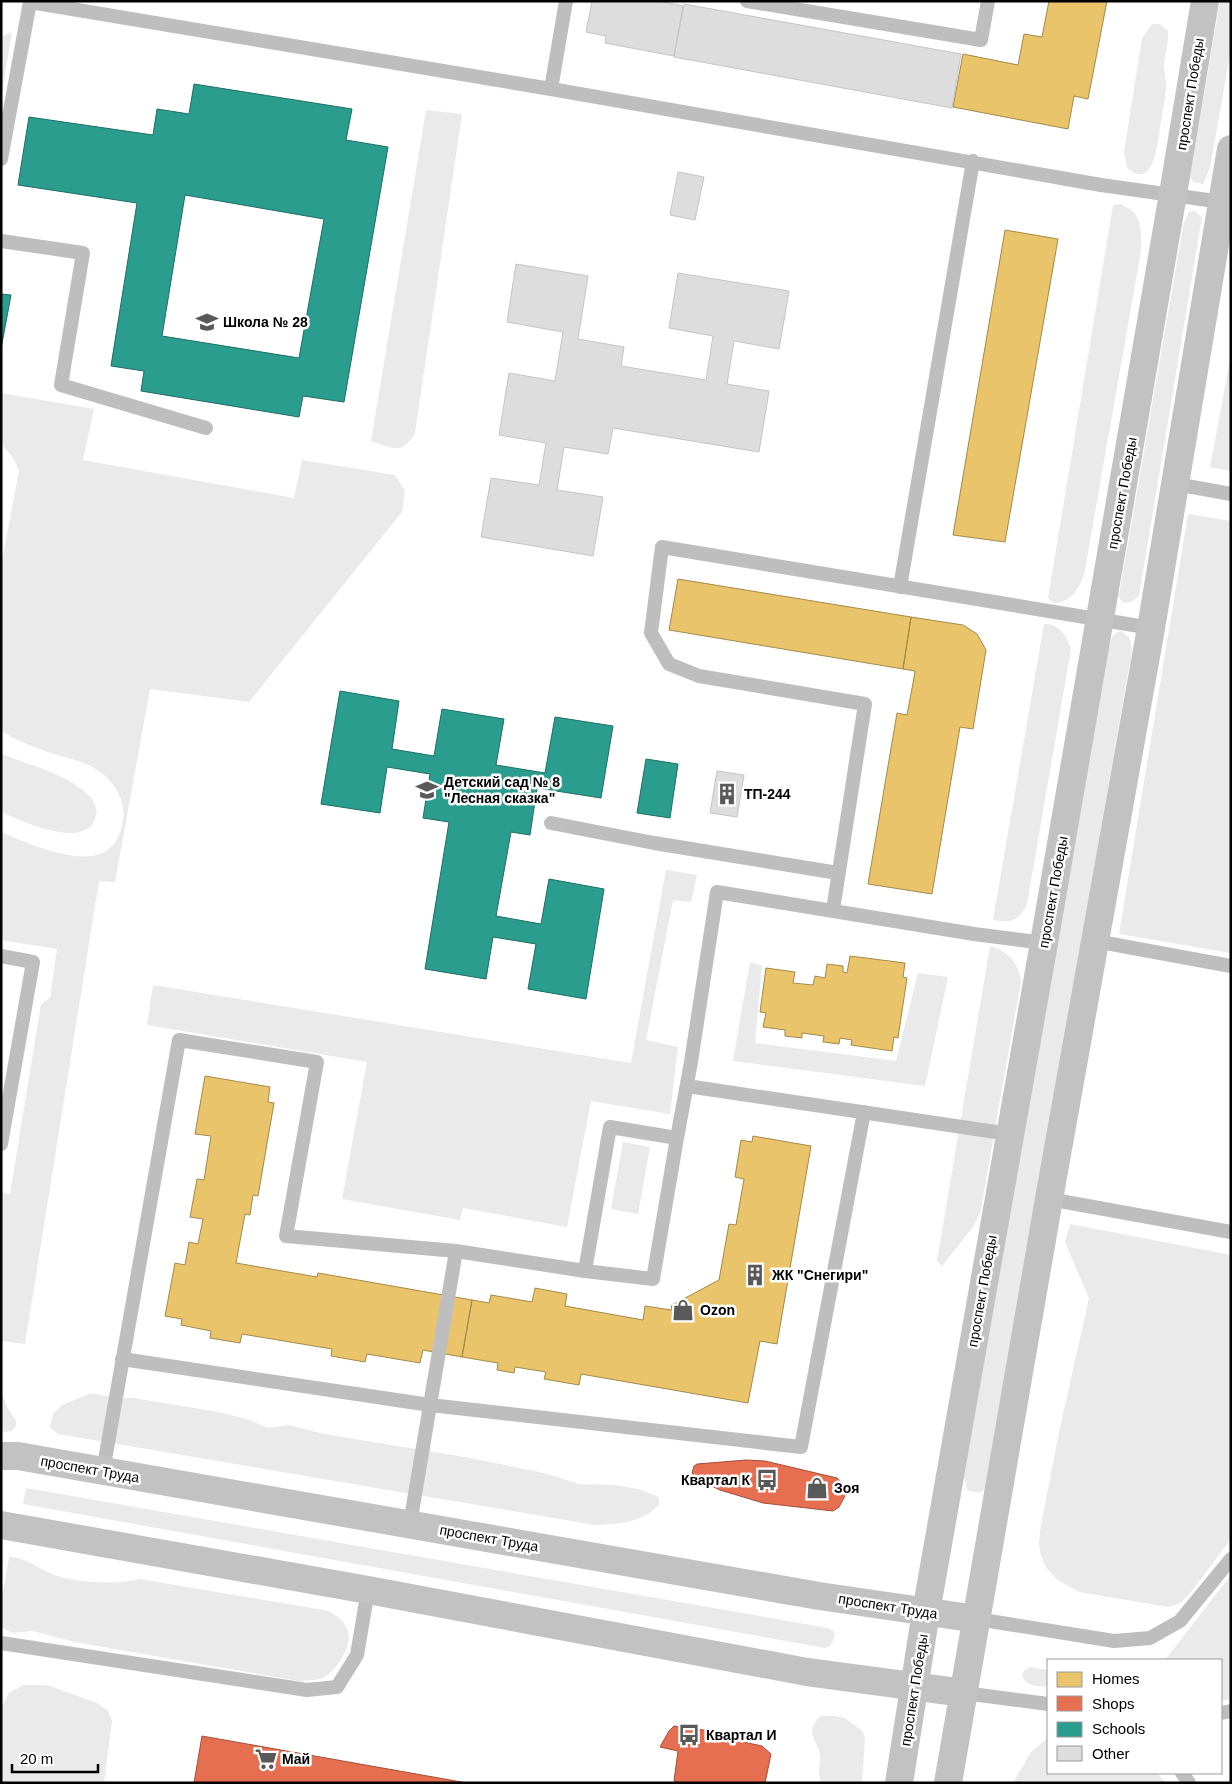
<svg xmlns="http://www.w3.org/2000/svg" width="1232" height="1784" font-family="Arial,sans-serif">
<rect width="100%" height="100%" fill="#fff"/>
<path fill="#eaeaea" d="M 1220,1 L 1231,1 L 1231,49 L 1210,168 L 1203,184 L 1193,182 L 1190,176 Z
M 1152,24 L 1160,24 L 1168,31 C 1169,43 1165,54 1164,65 C 1164,73 1167,81 1166,88 C 1165,101 1162,114 1160,127 C 1157,143 1155,191 1127,168 L 1124,152 L 1142,38 Z
M 12,32 L 1,98 L 1,37 Z
M 426,110 L 462,114 L 415,433 C 402,456 392,448 371,441 Z
M 1121,204 C 1124,206 1129,208 1132,211 C 1142,219 1142,240 1141,251 L 1084,575 C 1078,590 1071,602 1054,603 L 1048,598 L 1113,205 Z
M 1194,211 L 1202,217 L 1139,596 C 1132,603 1121,607 1119,595 L 1184,222 L 1189,212 Z
M 1231,355 L 1231,471 L 1210,467 Z
M 1,393 L 94,409 L 83,460 L 294,498 L 302,460 L 395,475 L 405,491 L 402,512 L 249,702 L 150,689 L 115,882 L 99,881 L 25,1344 L 1,1341 L 1,1192 L 10,1194 L 41,1004 L 50,998 L 57,949 L 1,940 L 1,832 C 26,843 87,870 110,848 C 118,841 121,831 123,821 C 126,801 117,787 103,774 C 89,762 70,759 54,754 C 36,748 17,741 1,731 L 1,566 L 19,471 L 14,459 L 1,443 Z
M 1188,514 L 1231,521 L 1231,953 L 1119,934 Z
M 1044,624 C 1060,623 1066,636 1071,649 L 1027,904 C 1018,922 1011,923 993,920 Z
M 1121,631 L 1129,637 L 1132,650 L 986,1487 C 981,1495 974,1493 967,1489 L 964,1477 L 1109,646 C 1110,639 1114,633 1121,631 Z
M 1,754 C 27,764 73,776 91,798 C 96,804 98,811 95,819 C 84,850 22,821 1,812 Z
M 666,870 L 697,875 L 691,902 L 673,900 L 646,1040 L 678,1047 L 670,1114 L 591,1101 L 567,1227 L 463,1208 L 460,1220 L 342,1199 L 367,1062 L 147,1025 L 153,985 L 631,1063 Z
M 990,946 C 1008,951 1019,963 1021,981 L 980,1214 L 972,1228 L 942,1266 L 937,1261 Z
M 750,962 L 762,966 L 755,1043 L 896,1061 L 918,973 L 948,977 L 925,1086 L 733,1061 Z
M 623,1142 L 650,1147 L 638,1214 L 611,1209 Z
M 1070,1224 L 1231,1255 L 1231,1539 L 1188,1596 L 1179,1604 L 1168,1607 L 1079,1592 L 1058,1580 L 1047,1569 L 1041,1556 L 1039,1544 L 1040,1531 L 1058,1437 L 1089,1298 L 1065,1242 Z
M 1,1387 C 3,1401 8,1409 16,1421 C 16,1431 11,1433 1,1431 Z
M 91,1393 L 116,1398 L 133,1398 L 213,1411 L 247,1419 L 268,1428 L 289,1425 L 324,1434 L 465,1457 L 544,1473 L 579,1484 L 616,1485 L 638,1489 L 659,1497 L 659,1504 C 644,1523 618,1524 595,1525 L 58,1434 L 50,1427 L 53,1414 L 62,1405 Z
M 26,1488 L 828,1628 L 834,1631 L 835,1636 L 830,1646 L 825,1648 L 23,1504 Z
M 9,1557 C 25,1557 37,1568 52,1574 C 72,1583 119,1585 140,1579 L 329,1611 C 351,1624 354,1638 341,1659 C 337,1666 330,1675 322,1678 C 315,1681 306,1680 299,1681 L 74,1642 L 33,1631 L 12,1633 L 1,1627 L 1,1602 Z
M 1231,1575 L 1231,1699 L 1221,1701 L 1221,1660 L 1165,1660 Z
M 1030,1667 L 1048,1670 L 1048,1687 C 1038,1686 1024,1687 1022,1674 L 1025,1670 Z
M 23,1685 L 45,1685 L 53,1687 L 97,1703 L 108,1711 L 112,1721 L 104,1783 L 1,1783 L 1,1708 L 9,1693 Z
M 821,1716 L 835,1716 L 845,1718 L 862,1731 L 865,1738 L 862,1783 L 822,1783 L 820,1780 C 818,1772 820,1765 820,1756 C 819,1740 802,1733 821,1716 Z
M 1048,1738 L 1048,1773 L 1157,1773 L 1166,1783 L 1013,1783 L 1031,1752 Z"/>
<path fill="#e9c46a" stroke="#a3894a" d="M 1049,1 L 1107,1 L 1088,99 L 1074,96 L 1068,129 L 953,107 L 963,54 L 1018,65 L 1024,34 L 1042,37 Z
M 1005,230 L 1058,239 L 1005,542 L 953,535 Z
M 678,579 L 911,617 L 903,669 L 669,630 Z
M 911,617 L 963,625 L 977,634 L 986,650 L 973,729 L 960,727 L 932,894 L 868,884 L 897,713 L 907,715 L 913,683 L 915,671 L 903,669 Z
M 850,956 L 905,963 L 903,977 L 907,978 L 898,1038 L 894,1037 L 892,1051 L 851,1045 L 852,1040 L 840,1038 L 839,1044 L 823,1042 L 824,1036 L 802,1033 L 802,1038 L 785,1036 L 785,1030 L 763,1027 L 766,1013 L 760,1012 L 766,968 L 795,972 L 793,983 L 813,985 L 815,976 L 825,978 L 827,964 L 843,966 L 843,972 L 847,973 Z
M 205,1076 L 270,1087 L 268,1102 L 274,1103 L 258,1196 L 253,1195 L 250,1215 L 245,1214 L 236,1263 L 317,1277 L 318,1273 L 472,1300 L 462,1357 L 423,1350 L 420,1363 L 367,1354 L 365,1362 L 331,1356 L 332,1349 L 242,1334 L 240,1343 L 210,1338 L 211,1331 L 181,1325 L 182,1319 L 165,1316 L 175,1263 L 185,1265 L 189,1242 L 198,1244 L 203,1219 L 190,1217 L 197,1179 L 204,1180 L 211,1136 L 195,1134 Z
M 753,1136 L 811,1146 L 777,1344 L 760,1341 L 748,1403 L 581,1374 L 579,1385 L 544,1379 L 546,1372 L 515,1367 L 514,1373 L 497,1370 L 498,1363 L 462,1357 L 472,1300 L 489,1303 L 491,1295 L 532,1302 L 535,1288 L 567,1294 L 565,1306 L 643,1320 L 645,1306 L 671,1310 L 672,1305 L 719,1280 L 729,1224 L 736,1225 L 744,1179 L 735,1177 L 741,1140 L 752,1142 Z"/>
<path fill="#e76f51" stroke="#a24e39" d="M 746,1460 L 765,1461 L 837,1478 L 846,1488 L 845,1496 L 839,1507 L 833,1511 L 763,1503 L 720,1490 L 699,1480 L 692,1473 L 694,1466 L 697,1464 Z
M 674,1726 L 725,1733 L 725,1738 L 762,1746 L 771,1754 L 765,1783 L 683,1783 L 674,1781 L 678,1751 L 660,1747 L 669,1731 Z
M 202,1736 L 467,1783 L 194,1783 Z"/>
<path fill="#2a9d8f" stroke="#1d6e64" fill-rule="evenodd" d="M 194,84 L 352,109 L 346,140 L 388,147 L 344,402 L 303,396 L 299,417 L 141,391 L 144,371 L 111,366 L 137,203 L 18,185 L 29,117 L 153,135 L 157,109 L 189,114 ZM 185,195 L 324,219 L 299,358 L 162,336 Z
M 1,294 L 11,295 L 1,349 Z
M 340,691 L 399,701 L 392,749 L 434,756 L 442,709 L 504,719 L 496,765 L 545,773 L 555,717 L 613,726 L 601,798 L 537,788 L 530,835 L 511,832 L 496,916 L 541,924 L 549,879 L 604,889 L 586,999 L 528,989 L 536,944 L 493,937 L 486,979 L 425,969 L 449,822 L 423,818 L 430,774 L 387,767 L 380,813 L 321,804 Z
M 646,759 L 678,764 L 670,818 L 637,813 Z"/>
<path fill="#ddd" stroke="#c5c5c5" d="M 592,1 L 660,1 L 683,6 L 674,56 L 605,43 L 606,36 L 586,32 Z
M 684,4 L 961,54 L 952,108 L 674,57 Z
M 678,172 L 704,177 L 695,220 L 670,215 Z
M 516,264 L 588,276 L 578,339 L 624,347 L 621,366 L 706,380 L 713,336 L 669,328 L 678,273 L 789,291 L 779,349 L 734,341 L 727,384 L 769,391 L 759,452 L 613,428 L 608,454 L 564,447 L 557,490 L 603,497 L 593,556 L 481,537 L 491,478 L 539,485 L 546,443 L 499,435 L 509,373 L 555,381 L 563,332 L 507,322 Z
M 717,771 L 744,775 L 737,817 L 710,813 Z"/>
<g fill="none" stroke-linecap="round" stroke-linejoin="round">
<path stroke="#bebebe" stroke-width="14" d="M 747,1 L 981,40 L 988,1
M 551,89 L 566,1
M 1,159 L 30,2 L 551,89 L 1101,185 L 1222,202
M 1,241 L 83,253 L 61,385 L 206,428
M 1176,484 L 1231,494
M 900,587 L 973,161
M 551,823 L 654,843 L 838,873
M 833,910 L 865,704 L 699,676 L 669,664 L 651,633 L 662,547 L 1151,628
M 1095,941 L 1231,966
M 1,956 L 33,962 L 1,1144
M 687,1086 L 1009,1134
M 1049,1199 L 1231,1232
M 456,1251 L 585,1271 L 653,1279 L 677,1138 L 691,1062 L 717,892 L 974,934 L 1044,943
M 585,1271 L 610,1127 L 677,1138
M 122,1359 L 430,1405 L 801,1447 L 864,1112
M 103,1471 L 179,1040 L 317,1062 L 286,1236 L 456,1251 L 410,1524
M 977,1619 L 1114,1641 L 1150,1638 L 1180,1621 L 1231,1559
M 1,1643 L 307,1690 L 337,1687 L 357,1655 L 368,1590
M 964,1693 L 1048,1704
M 1221,1713 L 1231,1711
M 1182,1773 L 1189,1783"/>
<path stroke="#c2c2c2" stroke-width="28" d="M 1,1456 L 18,1456 L 819,1596 L 977,1619
M 1,1525 L 368,1590 L 807,1672 L 964,1693
M 899,1783 L 926,1612 L 1044,943 L 1173,194 L 1205,1
M 948,1783 L 1049,1199 L 1151,628 L 1231,149"/>
</g>
<defs>
<g id="school-bare" transform="scale(1.725)"><path d="M0-5L7-2L0 1L-7-2ZM-4 1L0 2.5L4 1V4Q0 6-4 4Z" fill="#595959" stroke="#fff" stroke-width="2.5" paint-order="stroke"/></g>
<g id="building-bare" transform="scale(1.725)"><path d="M-4-6H4V6H1V3H-1V6H-4ZM-2.5-4.3h1.7v1.8h-1.7ZM.8-4.3h1.7v1.8H.8ZM-2.5-1h1.7V.8h-1.7ZM.8-1h1.7V.8H.8Z" fill="#595959" stroke="#fff" stroke-width="2.5" paint-order="stroke"/></g>
<g id="shop-bare" transform="scale(1.725)"><path d="M-5-2.5h2.3a2.7 3.5 0 0 1 5.4 0H5L5.5 6h-11ZM-1.5-2.5h3a1.5 2.3 0 0 0-3 0Z" fill="#595959" stroke="#fff" stroke-width="2.5" paint-order="stroke"/></g>
<g id="bus-bare" transform="scale(1.725)"><path d="M-5-6H5V4H4V6H2V4H-2V6H-4V4H-5ZM-3.5-4V0h7V-4ZM-3.5 1.2v1.5H-2V1.2ZM2 1.2v1.5H3.5V1.2Z" fill="#595959" stroke="#fff" stroke-width="2.5" paint-order="stroke"/></g>
<g id="supermarket-bare" transform="scale(1.725)"><path d="M-6-5.5h2.5l.6 2H6L4.5 2H-2.5L-4.4-4H-6ZM-1.5 3.2a1.3 1.3 0 1 0 .1 0ZM3 3.2a1.3 1.3 0 1 0 .1 0Z" fill="#595959" stroke="#fff" stroke-width="2.5" paint-order="stroke"/></g>
</defs>
<g fill-rule="evenodd">
<use href="#school-bare" x="207" y="322"/>
<use href="#school-bare" x="427" y="790"/>
<use href="#building-bare" x="727" y="794"/>
<use href="#building-bare" x="755" y="1275"/>
<use href="#shop-bare" x="683" y="1310"/>
<use href="#bus-bare" x="767" y="1480"/>
<use href="#shop-bare" x="817" y="1488"/>
<use href="#bus-bare" x="689" y="1735"/>
<use href="#supermarket-bare" x="266" y="1759"/>
</g>
<g text-anchor="middle" stroke-width="5" stroke-linejoin="round" paint-order="stroke">
<g font-size="14" fill="#000" stroke="#fff">
<text transform="translate(1190 94) rotate(-81)" y="5">проспект Победы</text>
<text transform="translate(1122 493) rotate(-80)" y="5">проспект Победы</text>
<text transform="translate(1053 892) rotate(-80)" y="5">проспект Победы</text>
<text transform="translate(982 1291) rotate(-80)" y="5">проспект Победы</text>
<text transform="translate(90 1469) rotate(10)" y="5">проспект Труда</text>
<text transform="translate(489 1538) rotate(10)" y="5">проспект Труда</text>
<text transform="translate(888 1606) rotate(9)" y="5">проспект Труда</text>
<text transform="translate(914 1690) rotate(-81)" y="5">проспект Победы</text>
</g>
<g font-size="14" font-weight="bold" fill="#000" stroke="#fff" text-anchor="start">
<text x="223" y="327">Школа № 28</text>
<text x="444" y="787">Детский сад № 8<tspan x="444" dy="16">"Лесная сказка"</tspan></text>
<text x="744" y="799">ТП-244</text>
<text x="772" y="1280">ЖК "Снегири"</text>
<text x="700" y="1315">Ozon</text>
<text x="750" y="1485" text-anchor="end">Квартал К</text>
<text x="834" y="1493">Зоя</text>
<text x="706" y="1740">Квартал И</text>
<text x="282" y="1764">Май</text>
</g>
</g>
<rect width="1232" height="1784" fill="none" stroke="#000000" stroke-width="5"/>
<rect x="1047" y="1659" width="175" height="115" fill="#ffffff" stroke="#999999"/>
<rect x="1057" y="1672" width="25" height="15" fill="#e9c46a" stroke="#999999"/>
<text x="1092" y="1684" font-size="15" fill="#000000">Homes</text>
<rect x="1057" y="1696" width="25" height="15" fill="#e76f51" stroke="#999999"/>
<text x="1092" y="1709" font-size="15" fill="#000000">Shops</text>
<rect x="1057" y="1722" width="25" height="15" fill="#2a9d8f" stroke="#999999"/>
<text x="1092" y="1734" font-size="15" fill="#000000">Schools</text>
<rect x="1057" y="1746" width="25" height="15" fill="#dddddd" stroke="#999999"/>
<text x="1092" y="1759" font-size="15" fill="#000000">Other</text>
<path d="M12 1764v8h86v-8" fill="none" stroke="#000000" stroke-width="2.5"/>
<text x="20" y="1764" font-size="15" fill="#000000" stroke="#ffffff" stroke-width="4" paint-order="stroke">20 m</text>
</svg>
